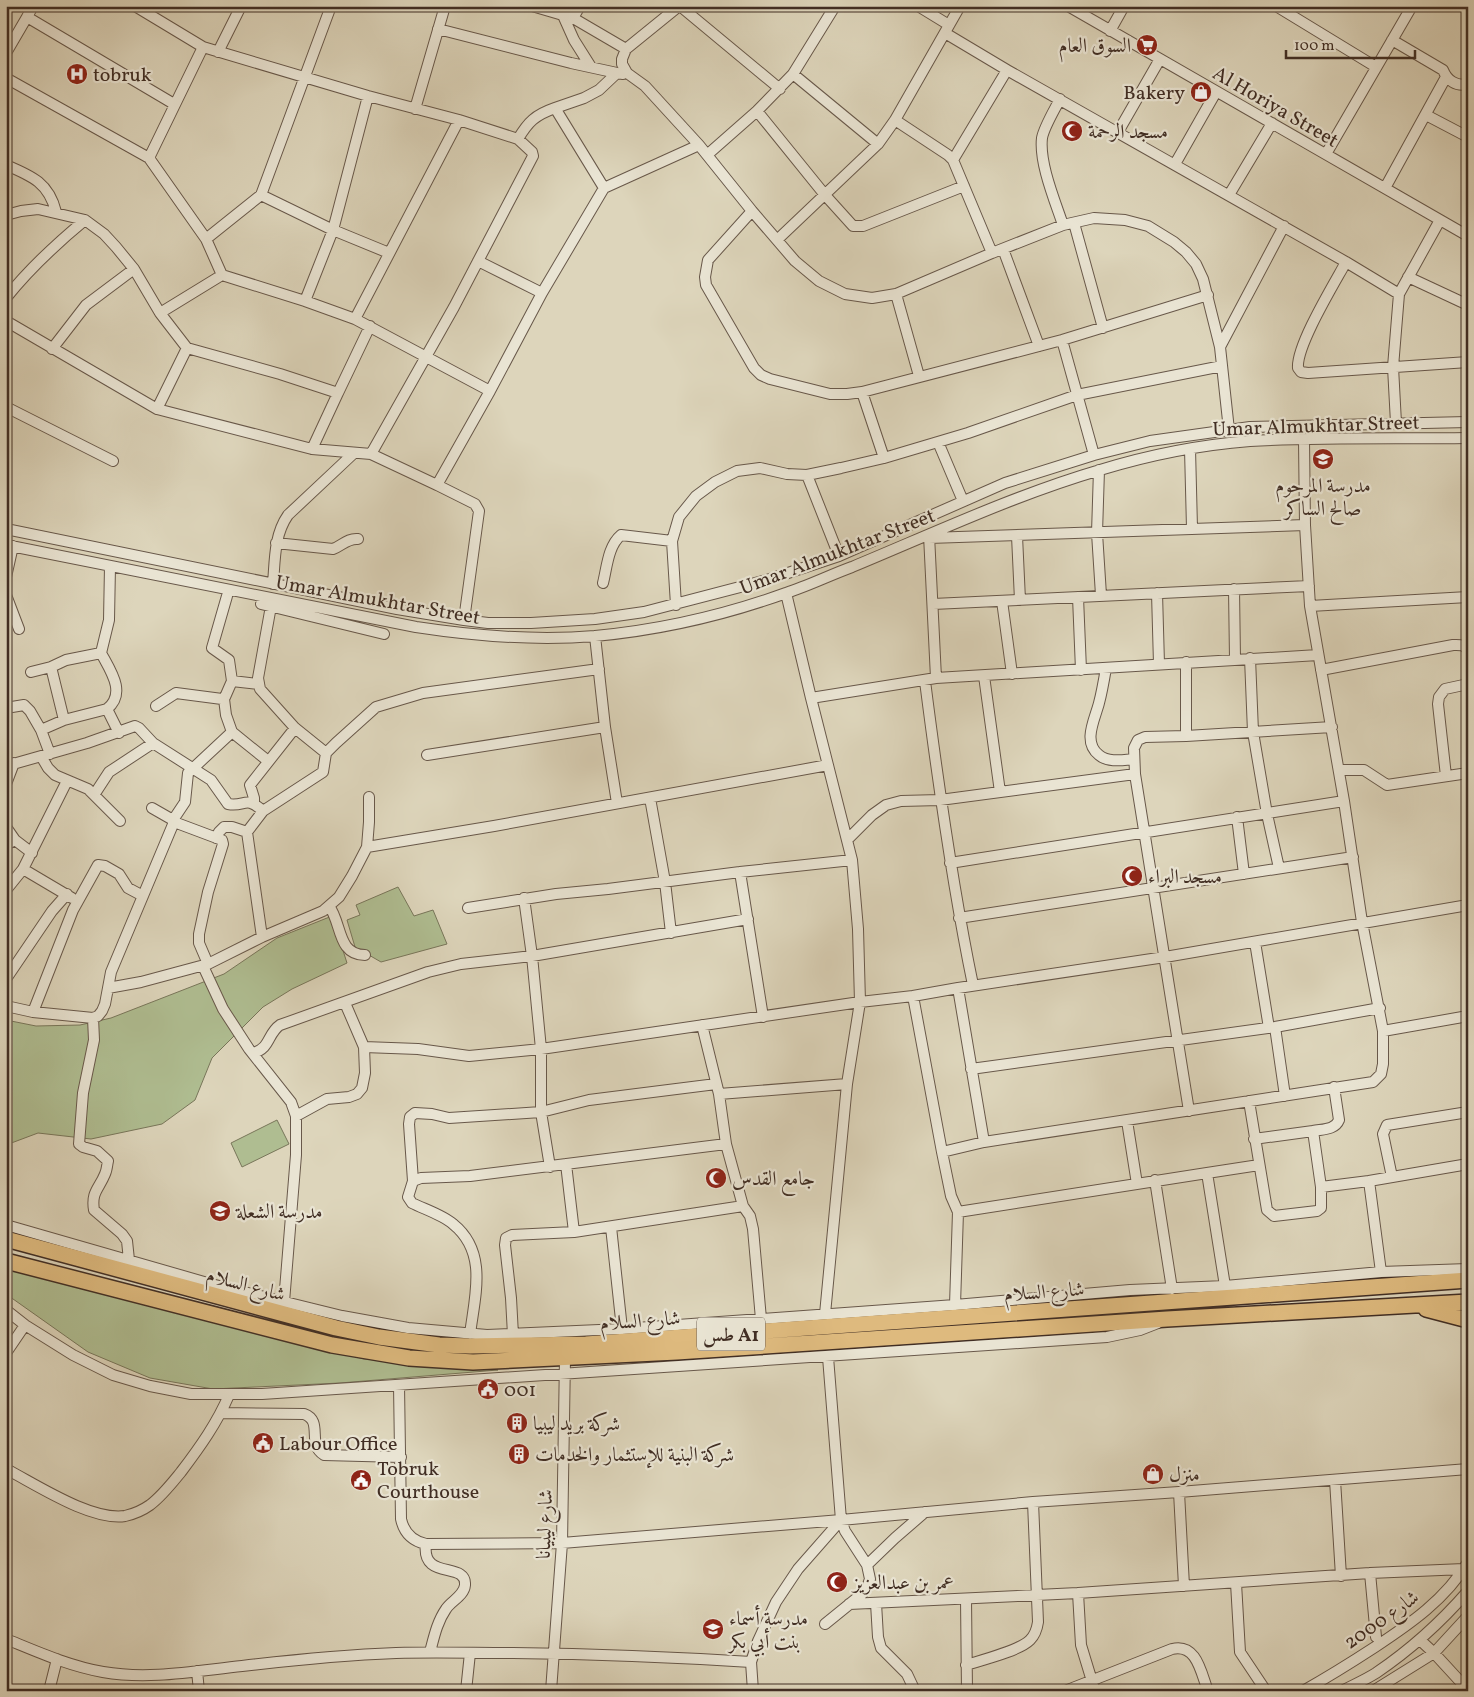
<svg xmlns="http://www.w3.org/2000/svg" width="1474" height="1697" font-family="Vollkorn,Amiri,serif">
<rect width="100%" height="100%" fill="#ddd5bb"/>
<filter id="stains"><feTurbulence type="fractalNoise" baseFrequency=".004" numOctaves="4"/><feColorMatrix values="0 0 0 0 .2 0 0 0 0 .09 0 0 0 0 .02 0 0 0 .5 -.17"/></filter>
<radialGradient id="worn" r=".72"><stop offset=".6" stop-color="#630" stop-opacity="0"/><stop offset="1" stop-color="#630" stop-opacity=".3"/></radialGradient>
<path fill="#afbd91" stroke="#78765a" d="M 398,887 L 414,916 L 433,910 L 447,944 L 381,962 L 355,947 L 347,920 L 360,915 L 356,905 Z
M 332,916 L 347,963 L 292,989 L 263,1007 L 212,1058 L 195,1100 L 162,1124 L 91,1139 L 38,1133 L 6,1145 L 6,1020 L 36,1026 L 80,1025 L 111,1018 L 224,974 L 277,938 Z
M 277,1120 L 289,1144 L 242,1167 L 231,1143 Z
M 6,1263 L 185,1313 L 364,1359 L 498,1370 L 340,1383 L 213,1389 L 150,1378 L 88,1352 L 6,1294 Z"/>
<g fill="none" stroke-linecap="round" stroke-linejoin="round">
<g stroke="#68584a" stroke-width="12">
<path id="minor" d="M 135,6 L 203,47
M 532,6 L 573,18 L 626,49
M 679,6 L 626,49 L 622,59 L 622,64 L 627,73 L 645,86 L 699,145 L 752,211 L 795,261 L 819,281 L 845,294 L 872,298 L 896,294 L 992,253 L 1063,225 L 1094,218 L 1125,220 L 1148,226 L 1174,242 L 1186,252 L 1196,264 L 1203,279 L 1220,347 L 1229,430
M 680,6 L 780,89
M 918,6 L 949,25
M 1068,6 L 1468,236
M 1276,6 L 1376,67
M 561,11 L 574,40 L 591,67
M 27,17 L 33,6
M 573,18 L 580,6
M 438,29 L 571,63 L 617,73
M 1110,31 L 1124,6
M 945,33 L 1007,70 L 1346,262 L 1399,294
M 1392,40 L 1443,70 C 1447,80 1456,87 1468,84
M 218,52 L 241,6
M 6,53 L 27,17 L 174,104
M 793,74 L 878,144
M 6,78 L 149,158
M 1060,99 C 1055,109 1044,127 1042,138 C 1039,163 1055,201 1063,225
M 555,108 L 584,98 L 599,90 L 617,73 L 623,74
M 415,109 L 445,6
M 757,111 L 825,195 L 853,226 L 863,226 L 964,186
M 1426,115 L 1468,137
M 895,120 L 948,155 L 953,160 L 992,253
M 1118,132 L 1160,59
M 518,139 C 528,122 535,115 555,108 L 604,188
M 1326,154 L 1412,6
M 707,155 L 757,111 L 793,74 L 835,6
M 953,160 L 1007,70
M 1175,164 L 1216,92
M 6,165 C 32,176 49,183 56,212
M 1385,188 L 1446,77
M 261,195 L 333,230 L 389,253
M 1229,195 L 1272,123
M 752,211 L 708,260 L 705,277 L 706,285 L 754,368 L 761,375 L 770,379 L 830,394 L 847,394 L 862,392
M 6,215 L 21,211 L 38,209 L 85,220 L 104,234 L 116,247 L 134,269 L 160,313 L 187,348 L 280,374 L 338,393 L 312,449
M 1074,223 L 1103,328
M 206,239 L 261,195 L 331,6
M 777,240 L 878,144 L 895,120 L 960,6
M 1003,249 L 1039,346
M 478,261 L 542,293
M 1346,262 C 1334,284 1296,346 1298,368 L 1301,372 L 1308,373 L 1468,362
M 222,275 L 305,301 L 355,319 L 490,391
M 1408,277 L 1468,305
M 896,294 L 919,376
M 6,298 C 29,269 56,244 85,220
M 305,301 L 333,230 L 368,96
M 160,313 L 222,275 L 206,239 L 149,158 L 203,47 L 368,96 L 459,120 L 518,139 L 532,152 L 533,156 L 454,307 L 371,454
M 355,319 L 459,120
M 6,321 L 157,409 L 312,449 L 371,454 L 437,485 L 490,391 L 542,293 L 604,188 L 699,145
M 1062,340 L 1094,455
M 1220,347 L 1284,226
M 52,349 L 86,305 L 134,269
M 338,393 L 370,326
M 6,407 L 113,461
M 157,409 L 187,348
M 1396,423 L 1393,367 L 1399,294 L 1440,220
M 938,442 L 963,501
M 1190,449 L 1192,528
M 884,458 L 862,392 L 1062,340 L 1208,295
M 1099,470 L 1097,533 L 1101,595
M 807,475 L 839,556
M 437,485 L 475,504 L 479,511 L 464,620
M 6,529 L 397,609 L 464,620 L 488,623 L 531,623 L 595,619 L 644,612 L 767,580 L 839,556 L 1005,483 L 1094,455 L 1150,441 L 1250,427 L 1468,422
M 929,535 L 936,678 L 1318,655
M 1017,536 L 1020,600
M 929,538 L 1305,525
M 276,543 L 333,549 C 342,546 347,538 358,539
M 6,545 L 416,627 C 475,636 536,641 595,636 C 660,630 725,615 786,593 C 808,586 830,575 852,567 C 934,533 1015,495 1100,470 C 1149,455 1199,445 1250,441 C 1322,437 1395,439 1468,438
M 6,577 L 13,546
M 603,583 C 607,567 608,546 621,535 L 672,541
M 273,584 C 275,560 274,535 288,515 L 354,453
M 1234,589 L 1235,659
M 786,593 L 811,698
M 1157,593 L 1159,664
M 6,595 L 19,629
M 227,596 L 212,648 L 229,660 L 232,681
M 1078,597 L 1081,670
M 1002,601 L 1012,674
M 261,604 L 384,634
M 933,604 L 1309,586
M 676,605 L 672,541 L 679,517 L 696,496 L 715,482 L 737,471 L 760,468 L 787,474 L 807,475 L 841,468 L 884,458 L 968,433 L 1077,395 L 1222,366
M 271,606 L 258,678 L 260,689 L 295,728 L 326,753
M 1310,606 L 1468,597
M 595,636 L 605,727 L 617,803
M 1250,658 L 1253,732 L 1267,814 L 1279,868
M 1186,662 L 1186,736
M 51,667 L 64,720
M 1106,668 C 1104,680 1102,692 1099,703 C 1095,719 1082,742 1099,755 C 1108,763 1123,760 1134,759
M 1321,670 L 1453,645 C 1459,645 1465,644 1468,651
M 31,672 L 51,667 L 66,660 L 101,653
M 984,676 L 1000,792
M 925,681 C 938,783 952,884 973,985
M 224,699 L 226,715 L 232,732 L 268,761
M 156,706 L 176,693 L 222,699 L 225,697 L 232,681 L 258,684
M 6,708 L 24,705 L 30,711 L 41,730
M 107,709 L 119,733
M 50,754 L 41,730 L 64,720 L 107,709 C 127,693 110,670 101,653 L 109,620 L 110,566
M 427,755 L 605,727
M 41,756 L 48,768 L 55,775 L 88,789 L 120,821
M 6,766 L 87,743 L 135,726 L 139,728 L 153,743 L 211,780 L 228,804 C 246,807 245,795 263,811
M 1339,770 L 1364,770 L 1387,785 L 1468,773
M 1446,776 L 1438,704 L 1439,697 L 1445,689 L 1468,684
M 6,784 L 14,763
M 94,795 L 109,772 L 153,743
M 650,798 L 665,882 L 671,933
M 254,803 L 254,798 L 250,785 L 295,728
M 152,808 L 173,820 L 174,822 L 222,840 L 223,844 L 208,892 L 199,934 L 199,943 L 208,964
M 1237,817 L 1244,874
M 173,820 L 185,802 L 188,773 L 232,732
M 6,827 L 15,840 L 32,853
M 247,832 L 263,811 L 323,772 L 326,753 L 336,743 L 376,707 L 423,693 L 599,669
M 216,838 L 219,832 L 224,827 L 232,827 L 247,832 L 262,937
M 847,840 L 872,815 L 886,805 L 901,801 L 940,800 L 1135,774
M 6,845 L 15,840
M 367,847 L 494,826 L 828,765
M 950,863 L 1344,801
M 23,869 L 72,898
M 740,872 L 763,1017
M 6,890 L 23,869 L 67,781
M 524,898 L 532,956 L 541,1049 L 541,1112 L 550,1167
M 329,906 C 342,923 337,955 365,955
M 468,908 L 556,894 L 608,889 L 740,872 L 852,860
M 959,918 L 1353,857
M 1255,942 L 1269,1028
M 203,966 L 223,1009 L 249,1049 L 291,1102 L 296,1116 L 296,1155 L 284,1302
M 6,979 L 52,911 L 67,894
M 108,988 L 141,982 L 208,964 L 262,937 L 323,911 L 339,897 L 352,876 L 367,847 L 369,822 L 369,797
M 958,988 L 984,1142
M 913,996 L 942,1152 L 951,1196 L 958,1212 L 955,1305
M 6,1006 L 33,1012 L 93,1018 L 98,1016 L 102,1011 L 105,1004 L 111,972 L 174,822
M 33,1012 L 73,910 L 98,865 L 105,866 L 119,874 L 128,888 L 143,896
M 93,1018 L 94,1040 L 83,1093 L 79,1144 L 83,1147 L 97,1151 L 108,1161 C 107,1165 107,1170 105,1174 C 99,1189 91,1192 94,1210 L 122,1234 L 127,1241 L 129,1260
M 702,1025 L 719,1094 L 726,1144 L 743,1206 L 750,1216 L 753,1229 L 761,1319
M 1275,1027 L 1285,1096
M 1383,1031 L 1468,1016
M 364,1047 L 418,1049 L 469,1056 L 541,1049 L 860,1002 L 913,996 L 958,988 L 1165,957 L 1468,905
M 253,1053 C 271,1048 267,1034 280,1025 L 428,972 L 461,964 L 532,956 L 748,919
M 971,1069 L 1275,1027 L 1380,1008
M 719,1094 L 847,1084
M 1249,1101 L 1267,1210 L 1274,1216 L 1317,1211 L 1321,1208 L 1321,1187
M 1189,1111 L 1135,774 L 1134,748 L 1138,740 L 1145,737 L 1186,736 L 1332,727
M 296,1116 L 327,1099 L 349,1097 L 357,1094 L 362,1088 L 365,1073 L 364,1047 L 345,1003
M 1127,1121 L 1137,1184
M 1313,1131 C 1323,1129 1335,1130 1339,1120 L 1334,1087
M 1254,1139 L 1313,1131 L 1321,1187 L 1369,1181
M 942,1152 L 984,1142 L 1373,1082 L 1381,1074 L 1383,1064 L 1383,1031 L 1362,922 L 1344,801 L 1310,606 L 1305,525 L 1304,440
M 566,1164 L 574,1232
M 1207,1173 L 1259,1165
M 1392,1177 L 1383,1134 L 1387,1125 L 1468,1112
M 1155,1180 L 1172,1289
M 413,1181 L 409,1124 L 410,1117 L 415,1113 L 432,1114 L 449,1118 L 541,1112 L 589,1100 L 716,1084
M 958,1212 L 1207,1173 L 1225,1286
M 6,1225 L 211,1284 L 342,1316 L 408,1328 L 487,1335 L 622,1329 L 955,1305 L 1130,1290 L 1225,1286 L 1381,1272 L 1468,1269
M 611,1227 L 622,1329
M 1381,1272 L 1369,1181 L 1468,1164
M 6,1310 L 25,1325 L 73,1355 L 113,1375 L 150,1386 L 191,1394 L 262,1394 L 1107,1337 L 1140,1330 L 1158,1323
M 825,1314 L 847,1084 L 860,1002 L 858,929 L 852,860 L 811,698 L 936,678
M 470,1334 C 475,1295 488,1252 453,1224 C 443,1215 424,1209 412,1203 L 408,1197 L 413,1181 L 421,1178 L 470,1176 L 726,1144
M 513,1335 L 511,1298 L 505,1245 L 506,1238 L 512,1235 L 574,1232 L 743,1206
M 6,1353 L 25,1325
M 399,1385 L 401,1519 C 404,1533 412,1541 426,1544 L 562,1543 L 841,1520 L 1033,1502 L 1179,1492 L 1468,1469
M 221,1413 L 304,1414 C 324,1421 306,1444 324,1455 L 401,1457
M 6,1469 C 37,1485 91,1521 125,1516 C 134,1514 143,1510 150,1505 C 162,1496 172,1483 181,1472 C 200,1447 217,1423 229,1395
M 1335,1480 L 1341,1576
M 1179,1492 L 1184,1586
M 426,1544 C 421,1581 467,1561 465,1585 C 464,1596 451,1601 446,1609 C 437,1622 434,1637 430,1652
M 867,1565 L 895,1538 L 925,1512
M 1370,1573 L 1376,1637
M 1236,1583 L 1240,1652 L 1266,1691
M 1078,1593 L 1081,1645 L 1095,1691
M 966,1599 L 967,1691
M 876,1603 L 878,1637 L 881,1648 L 907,1674 L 915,1691
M 849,1604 L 1078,1593 L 1370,1573 L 1464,1569
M 825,1624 L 862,1594 L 867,1588 L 870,1579 L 867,1565 L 845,1531 L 841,1520 L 828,1357
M 6,1639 C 38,1652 69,1666 103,1672 C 149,1680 195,1671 242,1666 C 293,1660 344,1655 396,1653 C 435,1652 474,1653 513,1653 C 593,1654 672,1657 751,1662
M 1420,1640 L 1434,1653 L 1468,1690
M 966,1665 C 982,1660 1019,1651 1030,1640 C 1035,1635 1037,1629 1038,1622 L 1033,1502
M 197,1671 L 199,1691
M 49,1691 L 57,1659
M 466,1691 L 470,1653
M 551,1691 L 562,1543 L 565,1358
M 753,1691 L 751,1662 L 758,1641 L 776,1602 L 798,1569 L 841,1520
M 1065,1691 L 1172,1649 C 1197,1643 1201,1673 1208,1691
M 1303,1691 C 1328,1677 1352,1662 1375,1647 C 1410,1624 1446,1599 1468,1562
M 1342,1691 C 1353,1685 1365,1680 1376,1673 C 1410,1650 1441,1622 1468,1591
M 1373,1691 L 1434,1653 L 1468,1616"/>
</g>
<g stroke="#412e24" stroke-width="18">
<path id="highway" d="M 6,1239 L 336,1328 L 379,1337 L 439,1345 L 470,1346 L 586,1344 L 1468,1280
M 6,1261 L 332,1345 L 409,1358 L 473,1362 L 677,1352 L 1167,1319 L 1468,1302
M 1426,1309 L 1468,1320"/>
</g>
<use href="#minor" stroke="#e9e4d3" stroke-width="10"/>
<use href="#highway" stroke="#deba7e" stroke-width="15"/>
</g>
<defs>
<g id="supermarket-disc" transform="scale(1.125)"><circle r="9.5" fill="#8f2418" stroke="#e9e4d3"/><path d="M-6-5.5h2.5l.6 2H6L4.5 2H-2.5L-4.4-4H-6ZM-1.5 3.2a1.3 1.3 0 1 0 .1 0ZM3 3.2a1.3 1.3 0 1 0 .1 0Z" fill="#fff"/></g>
<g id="hospital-disc" transform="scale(1.125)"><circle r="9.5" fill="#8f2418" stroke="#e9e4d3"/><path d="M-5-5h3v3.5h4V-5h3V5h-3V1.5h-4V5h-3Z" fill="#fff"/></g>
<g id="shop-disc" transform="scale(1.125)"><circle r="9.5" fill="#8f2418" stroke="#e9e4d3"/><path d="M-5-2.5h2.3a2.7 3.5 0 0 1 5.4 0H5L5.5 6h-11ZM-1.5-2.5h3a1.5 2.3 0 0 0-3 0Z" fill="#fff"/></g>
<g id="mosque-disc" transform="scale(1.125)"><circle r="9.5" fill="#8f2418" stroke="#e9e4d3"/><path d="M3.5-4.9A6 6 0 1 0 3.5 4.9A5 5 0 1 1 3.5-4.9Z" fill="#fff"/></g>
<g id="school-disc" transform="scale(1.125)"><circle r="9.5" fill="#8f2418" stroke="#e9e4d3"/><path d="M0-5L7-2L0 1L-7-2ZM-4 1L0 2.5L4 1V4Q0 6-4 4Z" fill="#fff"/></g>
<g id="civic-disc" transform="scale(1.125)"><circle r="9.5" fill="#8f2418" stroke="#e9e4d3"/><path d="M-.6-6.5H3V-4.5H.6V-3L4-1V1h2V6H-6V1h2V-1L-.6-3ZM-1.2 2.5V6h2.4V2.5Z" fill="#fff"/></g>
<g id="building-disc" transform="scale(1.125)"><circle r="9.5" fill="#8f2418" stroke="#e9e4d3"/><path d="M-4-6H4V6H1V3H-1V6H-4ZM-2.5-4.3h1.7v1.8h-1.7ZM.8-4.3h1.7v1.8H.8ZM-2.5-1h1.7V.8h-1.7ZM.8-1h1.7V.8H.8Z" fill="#fff"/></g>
</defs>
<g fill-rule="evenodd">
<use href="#supermarket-disc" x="1147" y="45"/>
<use href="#hospital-disc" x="77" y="74"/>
<use href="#shop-disc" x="1201" y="92"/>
<use href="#mosque-disc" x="1072" y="131"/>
<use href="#school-disc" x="1323" y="459"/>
<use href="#mosque-disc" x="1132" y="876"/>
<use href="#mosque-disc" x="716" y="1178"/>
<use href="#school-disc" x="220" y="1211"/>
<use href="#civic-disc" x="488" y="1389"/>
<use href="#building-disc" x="517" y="1423"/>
<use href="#civic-disc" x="263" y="1443"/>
<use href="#building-disc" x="519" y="1454"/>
<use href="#shop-disc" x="1153" y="1474"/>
<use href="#civic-disc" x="361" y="1480"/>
<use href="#mosque-disc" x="837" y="1582"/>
<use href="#school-disc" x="713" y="1629"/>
</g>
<g text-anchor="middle" stroke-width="4.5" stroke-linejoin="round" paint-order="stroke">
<rect fill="#e9e4d3" stroke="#736558" stroke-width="1" x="697" y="1317.5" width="68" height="33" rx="4"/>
<g font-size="19" font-weight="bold" fill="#412e24">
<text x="731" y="1341">طس A1</text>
</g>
<g font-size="20" fill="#412e24" stroke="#e9e4d3" text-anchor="start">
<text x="1131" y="52" text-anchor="end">السوق العام</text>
<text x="93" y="81">tobruk</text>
<text x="1185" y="99" text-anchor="end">Bakery</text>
<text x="1088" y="138">مسجد الرحمة</text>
<text x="1323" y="492" text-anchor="middle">مدرسة المرحوم<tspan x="1323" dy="23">صالح الساكر</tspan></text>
<text x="1148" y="883">مسجد البراء</text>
<text x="732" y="1185">جامع القدس</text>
<text x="236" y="1218">مدرسة الشعلة</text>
<text x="504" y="1396">001</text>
<text x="533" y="1430">شركة بريد ليبيا</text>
<text x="279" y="1450">Labour Office</text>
<text x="535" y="1461">شركة البنية للإستثمار والخدمات</text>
<text x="377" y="1475">Tobruk<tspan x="377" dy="23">Courthouse</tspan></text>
<text x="1169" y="1481">منزل</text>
<text x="853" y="1589">عمر بن عبدالعزيز</text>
<text x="729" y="1625">مدرسة أسماء<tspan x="729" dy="23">بنت أبي بكر</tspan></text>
</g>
<g font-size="20" fill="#412e24" stroke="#e9e4d3">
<text transform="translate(1276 106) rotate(30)" y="7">Al Horiya Street</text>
<text transform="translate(1316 425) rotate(-2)" y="7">Umar Almukhtar Street</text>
<text transform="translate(837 551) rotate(-21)" y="7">Umar Almukhtar Street</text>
<text transform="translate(378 599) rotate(10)" y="7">Umar Almukhtar Street</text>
<text transform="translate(246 1284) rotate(15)" y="7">شارع السلام</text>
<text transform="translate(1044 1291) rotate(-4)" y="7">شارع السلام</text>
<text transform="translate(640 1320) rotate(-4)" y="7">شارع السلام</text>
<text transform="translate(544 1524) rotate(-88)" y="7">شارع ليبيانا</text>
<text transform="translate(1381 1619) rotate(-35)" y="7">شارع 2000</text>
</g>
</g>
<rect width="1474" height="1697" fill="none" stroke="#ddd5bb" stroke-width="25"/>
<rect x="8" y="8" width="1459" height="1682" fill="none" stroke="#412e24" stroke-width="2.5"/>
<rect x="12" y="12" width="1449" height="1672" fill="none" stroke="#412e24"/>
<path d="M1286 50v8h129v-8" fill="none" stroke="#412e24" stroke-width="2.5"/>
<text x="1294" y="50" font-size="15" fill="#412e24" stroke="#e9e4d3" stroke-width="4" paint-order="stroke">100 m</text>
<rect width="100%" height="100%" filter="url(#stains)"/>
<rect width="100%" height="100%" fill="url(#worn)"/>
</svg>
